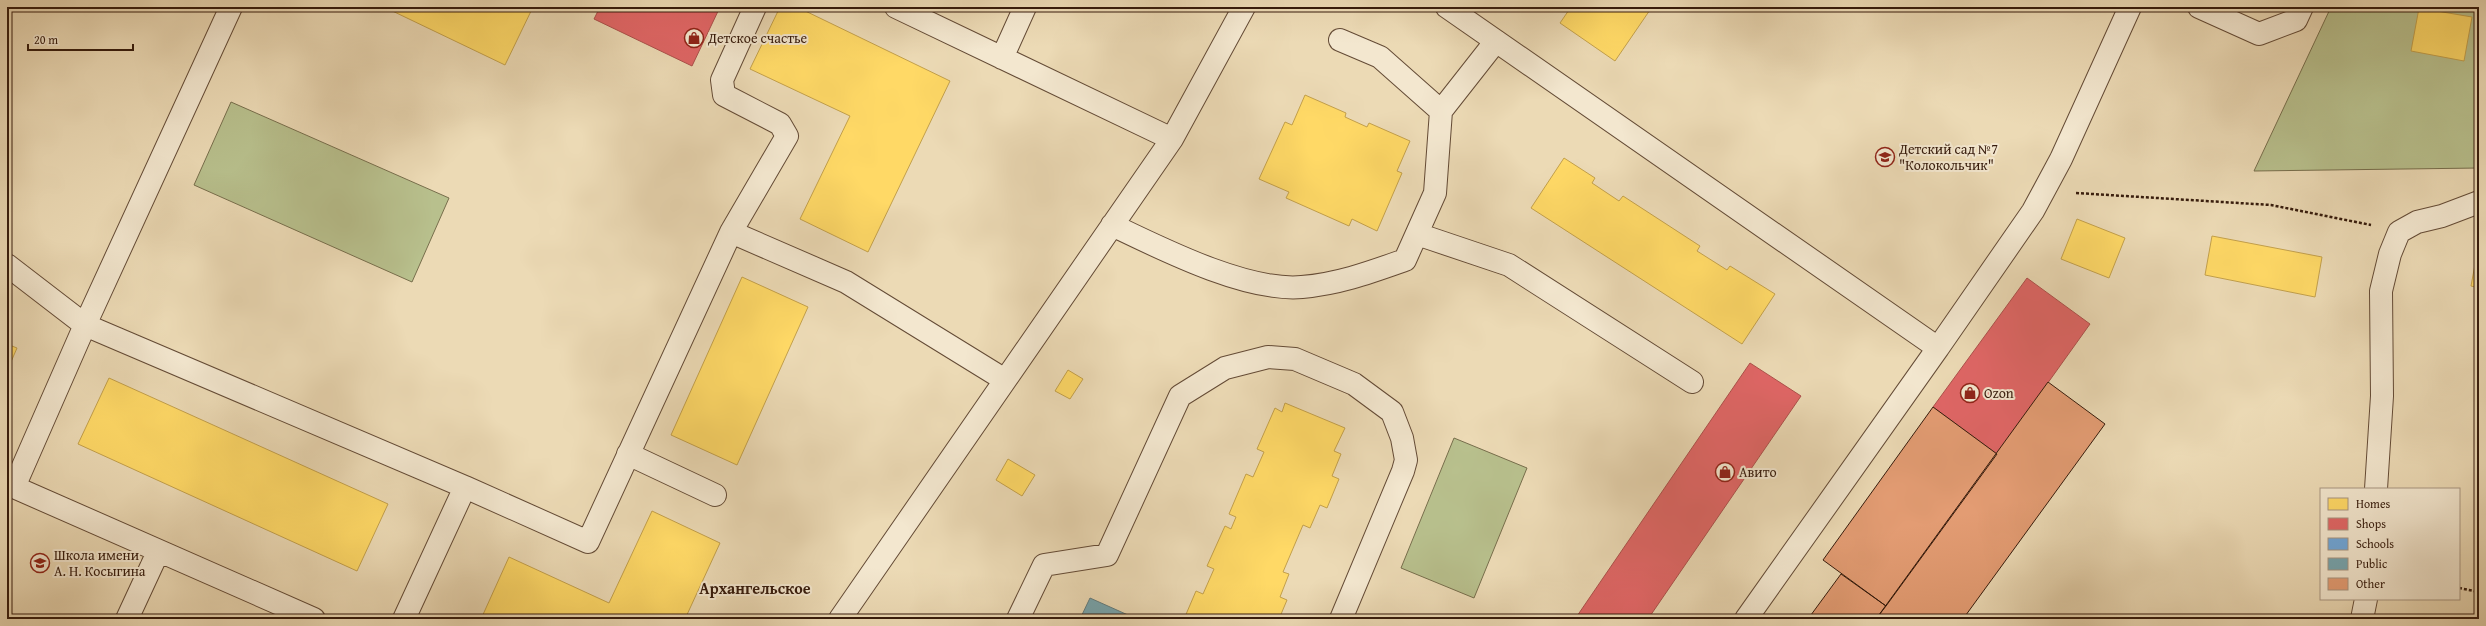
<svg xmlns="http://www.w3.org/2000/svg" width="2486" height="626" font-family="'Gentium Book Plus',serif">
<rect width="100%" height="100%" fill="#ecdab5"/>
<filter id="stains"><feTurbulence type="fractalNoise" baseFrequency=".005" numOctaves="4"/><feColorMatrix values="0 0 0 0 .2 0 0 0 0 .09 0 0 0 0 .02 0 0 0 .5 -.17"/></filter>
<radialGradient id="worn" r=".72"><stop offset=".6" stop-color="#630" stop-opacity="0"/><stop offset="1" stop-color="#630" stop-opacity=".3"/></radialGradient>
<path fill="#b8c08d" stroke="#776e4c" d="M 2331,7 L 2479,7 L 2479,168 L 2254,171 Z
M 231,102 L 449,198 L 412,282 L 194,185 Z
M 1454,438 L 1527,468 L 1474,598 L 1401,568 Z"/>
<path fill="#ffd966" stroke="#c3a04b" d="M 384,7 L 533,7 L 505,65 Z
M 780,7 L 797,7 L 950,81 L 868,252 L 800,219 L 850,116 L 750,69 Z
M 1571,7 L 1652,7 L 1615,61 L 1560,23 Z
M 2419,8 L 2472,17 L 2464,61 L 2411,51 Z
M 1305,95 L 1346,113 L 1345,117 L 1367,127 L 1369,123 L 1410,141 L 1397,171 L 1402,173 L 1377,231 L 1352,219 L 1349,226 L 1286,198 L 1289,192 L 1259,179 L 1285,122 L 1292,125 Z
M 1564,158 L 1595,178 L 1592,183 L 1619,201 L 1623,196 L 1700,246 L 1697,251 L 1727,270 L 1730,266 L 1775,294 L 1742,344 L 1531,208 Z
M 2077,219 L 2125,238 L 2109,278 L 2061,259 Z
M 2212,236 L 2322,257 L 2315,297 L 2205,275 Z
M 2479,243 L 2479,288 L 2471,286 Z
M 742,277 L 808,307 L 737,465 L 671,435 Z
M 7,344 L 17,348 L 7,371 Z
M 1068,370 L 1083,379 L 1070,399 L 1055,391 Z
M 109,378 L 388,504 L 357,571 L 78,444 Z
M 1285,403 L 1345,428 L 1334,451 L 1341,454 L 1332,476 L 1339,479 L 1327,508 L 1320,505 L 1310,528 L 1303,525 L 1283,572 L 1289,574 L 1280,597 L 1287,600 L 1279,619 L 1184,619 L 1196,591 L 1203,594 L 1214,569 L 1207,566 L 1225,526 L 1231,529 L 1236,517 L 1229,514 L 1246,474 L 1253,477 L 1264,452 L 1257,449 L 1275,408 L 1282,412 Z
M 1008,459 L 1035,475 L 1022,496 L 996,480 Z
M 652,511 L 720,543 L 685,619 L 481,619 L 509,557 L 609,603 Z"/>
<path fill="#e06666" stroke="#ad504b" d="M 600,7 L 720,7 L 692,66 L 594,19 Z
M 2027,278 L 2090,324 L 1997,454 L 1933,407 Z
M 1750,363 L 1801,396 L 1648,619 L 1575,619 Z"/>
<path fill="#6fa8dc" stroke="#5e7e9e" d="M 7,613 L 21,619 L 7,619 Z"/>
<path fill="#76a5af" stroke="#637c7e" d="M 1090,598 L 1128,615 L 1126,619 L 1080,619 Z"/>
<path fill="#e39c73" stroke="#361b0c" d="M 2048,382 L 2105,424 L 1963,619 L 1876,619 Z
M 1933,407 L 1997,454 L 1886,606 L 1823,560 Z
M 1841,574 L 1886,606 L 1876,619 L 1808,619 Z"/>
<g fill="none" stroke-linecap="round" stroke-linejoin="round">
<g stroke="#644b36" stroke-width="24">
<path id="minor" d="M 896,7 L 1172,139
M 1447,7 L 1938,348 L 1746,619
M 2199,7 L 2259,34 L 2296,20 L 2302,7
M 1340,40 L 1380,57 L 1441,111
M 1002,58 L 1025,7
M 1112,225 C 1162,249 1247,292 1302,287 C 1339,284 1371,272 1405,260 L 1435,193 L 1441,111 L 1496,41
M 731,232 L 846,282 L 1005,380
M 1417,234 L 1509,265 L 1692,382
M 7,265 L 85,325 L 465,487
M 1938,348 L 2033,211 L 2061,159 L 2130,7
M 628,454 L 715,495
M 7,484 L 314,619
M 14,487 L 85,325 L 231,7
M 2376,489 L 2382,396 L 2381,291 L 2390,254 L 2399,232 L 2417,222 L 2442,216 L 2479,202
M 127,619 L 158,552
M 404,619 L 465,487 L 588,542 L 731,232 L 787,136 L 780,124 L 724,95 L 722,80 L 755,7
M 840,619 L 1172,139 L 1244,7
M 1018,619 L 1044,565 L 1107,555 L 1180,396 L 1225,368 L 1268,357 L 1295,359 L 1354,384 L 1392,412 L 1402,438 L 1406,460 L 1403,471 L 1341,619
M 2362,619 L 2366,599"/>
</g>
<path stroke="#361b0c" stroke-width="2.5" stroke-dasharray="3 2" stroke-linecap="butt" d="M 2076,193 L 2271,205 L 2371,225
M 2459,588 L 2479,592"/>
<use href="#minor" stroke="#f3e7cf" stroke-width="22"/>
</g>
<defs>
<g id="shop-ring" transform="scale(1)"><circle r="9.5" fill="#f3e7cf" stroke="#8f2418" stroke-width="1.5"/><path d="M-5-2.5h2.3a2.7 3.5 0 0 1 5.4 0H5L5.5 6h-11ZM-1.5-2.5h3a1.5 2.3 0 0 0-3 0Z" fill="#8f2418"/></g>
<g id="school-ring" transform="scale(1)"><circle r="9.5" fill="#f3e7cf" stroke="#8f2418" stroke-width="1.5"/><path d="M0-5L7-2L0 1L-7-2ZM-4 1L0 2.5L4 1V4Q0 6-4 4Z" fill="#8f2418"/></g>
</defs>
<g fill-rule="evenodd">
<use href="#shop-ring" x="694" y="38"/>
<use href="#school-ring" x="1885" y="157"/>
<use href="#shop-ring" x="1970" y="393"/>
<use href="#shop-ring" x="1725" y="472"/>
<use href="#school-ring" x="40" y="563"/>
</g>
<g text-anchor="middle" stroke-width="4" stroke-linejoin="round" paint-order="stroke">
<g font-size="14" fill="#361b0c" stroke="#f3e7cf" text-anchor="start">
<text x="708" y="43">Детское счастье</text>
<text x="1899" y="154">Детский сад №7<tspan x="1899" dy="16">"Колокольчик"</tspan></text>
<text x="1984" y="398">Ozon</text>
<text x="1739" y="477">Авито</text>
<text x="54" y="560">Школа имени<tspan x="54" dy="16">А. Н. Косыгина</tspan></text>
</g>
<g font-size="16" font-weight="bold" fill="#361b0c" stroke="#f3e7cf">
<text x="755" y="594">Архангельское</text>
</g>
</g>
<rect width="2486" height="626" fill="none" stroke="#ecdab5" stroke-width="24"/>
<rect x="8" y="8" width="2470" height="610" fill="none" stroke="#361b0c" stroke-width="2"/>
<rect x="12" y="12" width="2462" height="602" fill="none" stroke="#361b0c"/>
<rect x="2320" y="488" width="140" height="112" fill="#f3e7cf" stroke="#a79581"/>
<rect x="2328" y="498" width="20" height="12" fill="#ffd966" stroke="#a79581"/>
<text x="2356" y="508" font-size="12" fill="#361b0c">Homes</text>
<rect x="2328" y="518" width="20" height="12" fill="#e06666" stroke="#a79581"/>
<text x="2356" y="528" font-size="12" fill="#361b0c">Shops</text>
<rect x="2328" y="538" width="20" height="12" fill="#6fa8dc" stroke="#a79581"/>
<text x="2356" y="548" font-size="12" fill="#361b0c">Schools</text>
<rect x="2328" y="558" width="20" height="12" fill="#76a5af" stroke="#a79581"/>
<text x="2356" y="568" font-size="12" fill="#361b0c">Public</text>
<rect x="2328" y="578" width="20" height="12" fill="#e39c73" stroke="#a79581"/>
<text x="2356" y="588" font-size="12" fill="#361b0c">Other</text>
<path d="M28 44v6h105v-6" fill="none" stroke="#361b0c" stroke-width="2"/>
<text x="34" y="44" font-size="12" fill="#361b0c" stroke="#f3e7cf" stroke-width="3" paint-order="stroke">20 m</text>
<rect width="100%" height="100%" filter="url(#stains)"/>
<rect width="100%" height="100%" fill="url(#worn)"/>
</svg>
